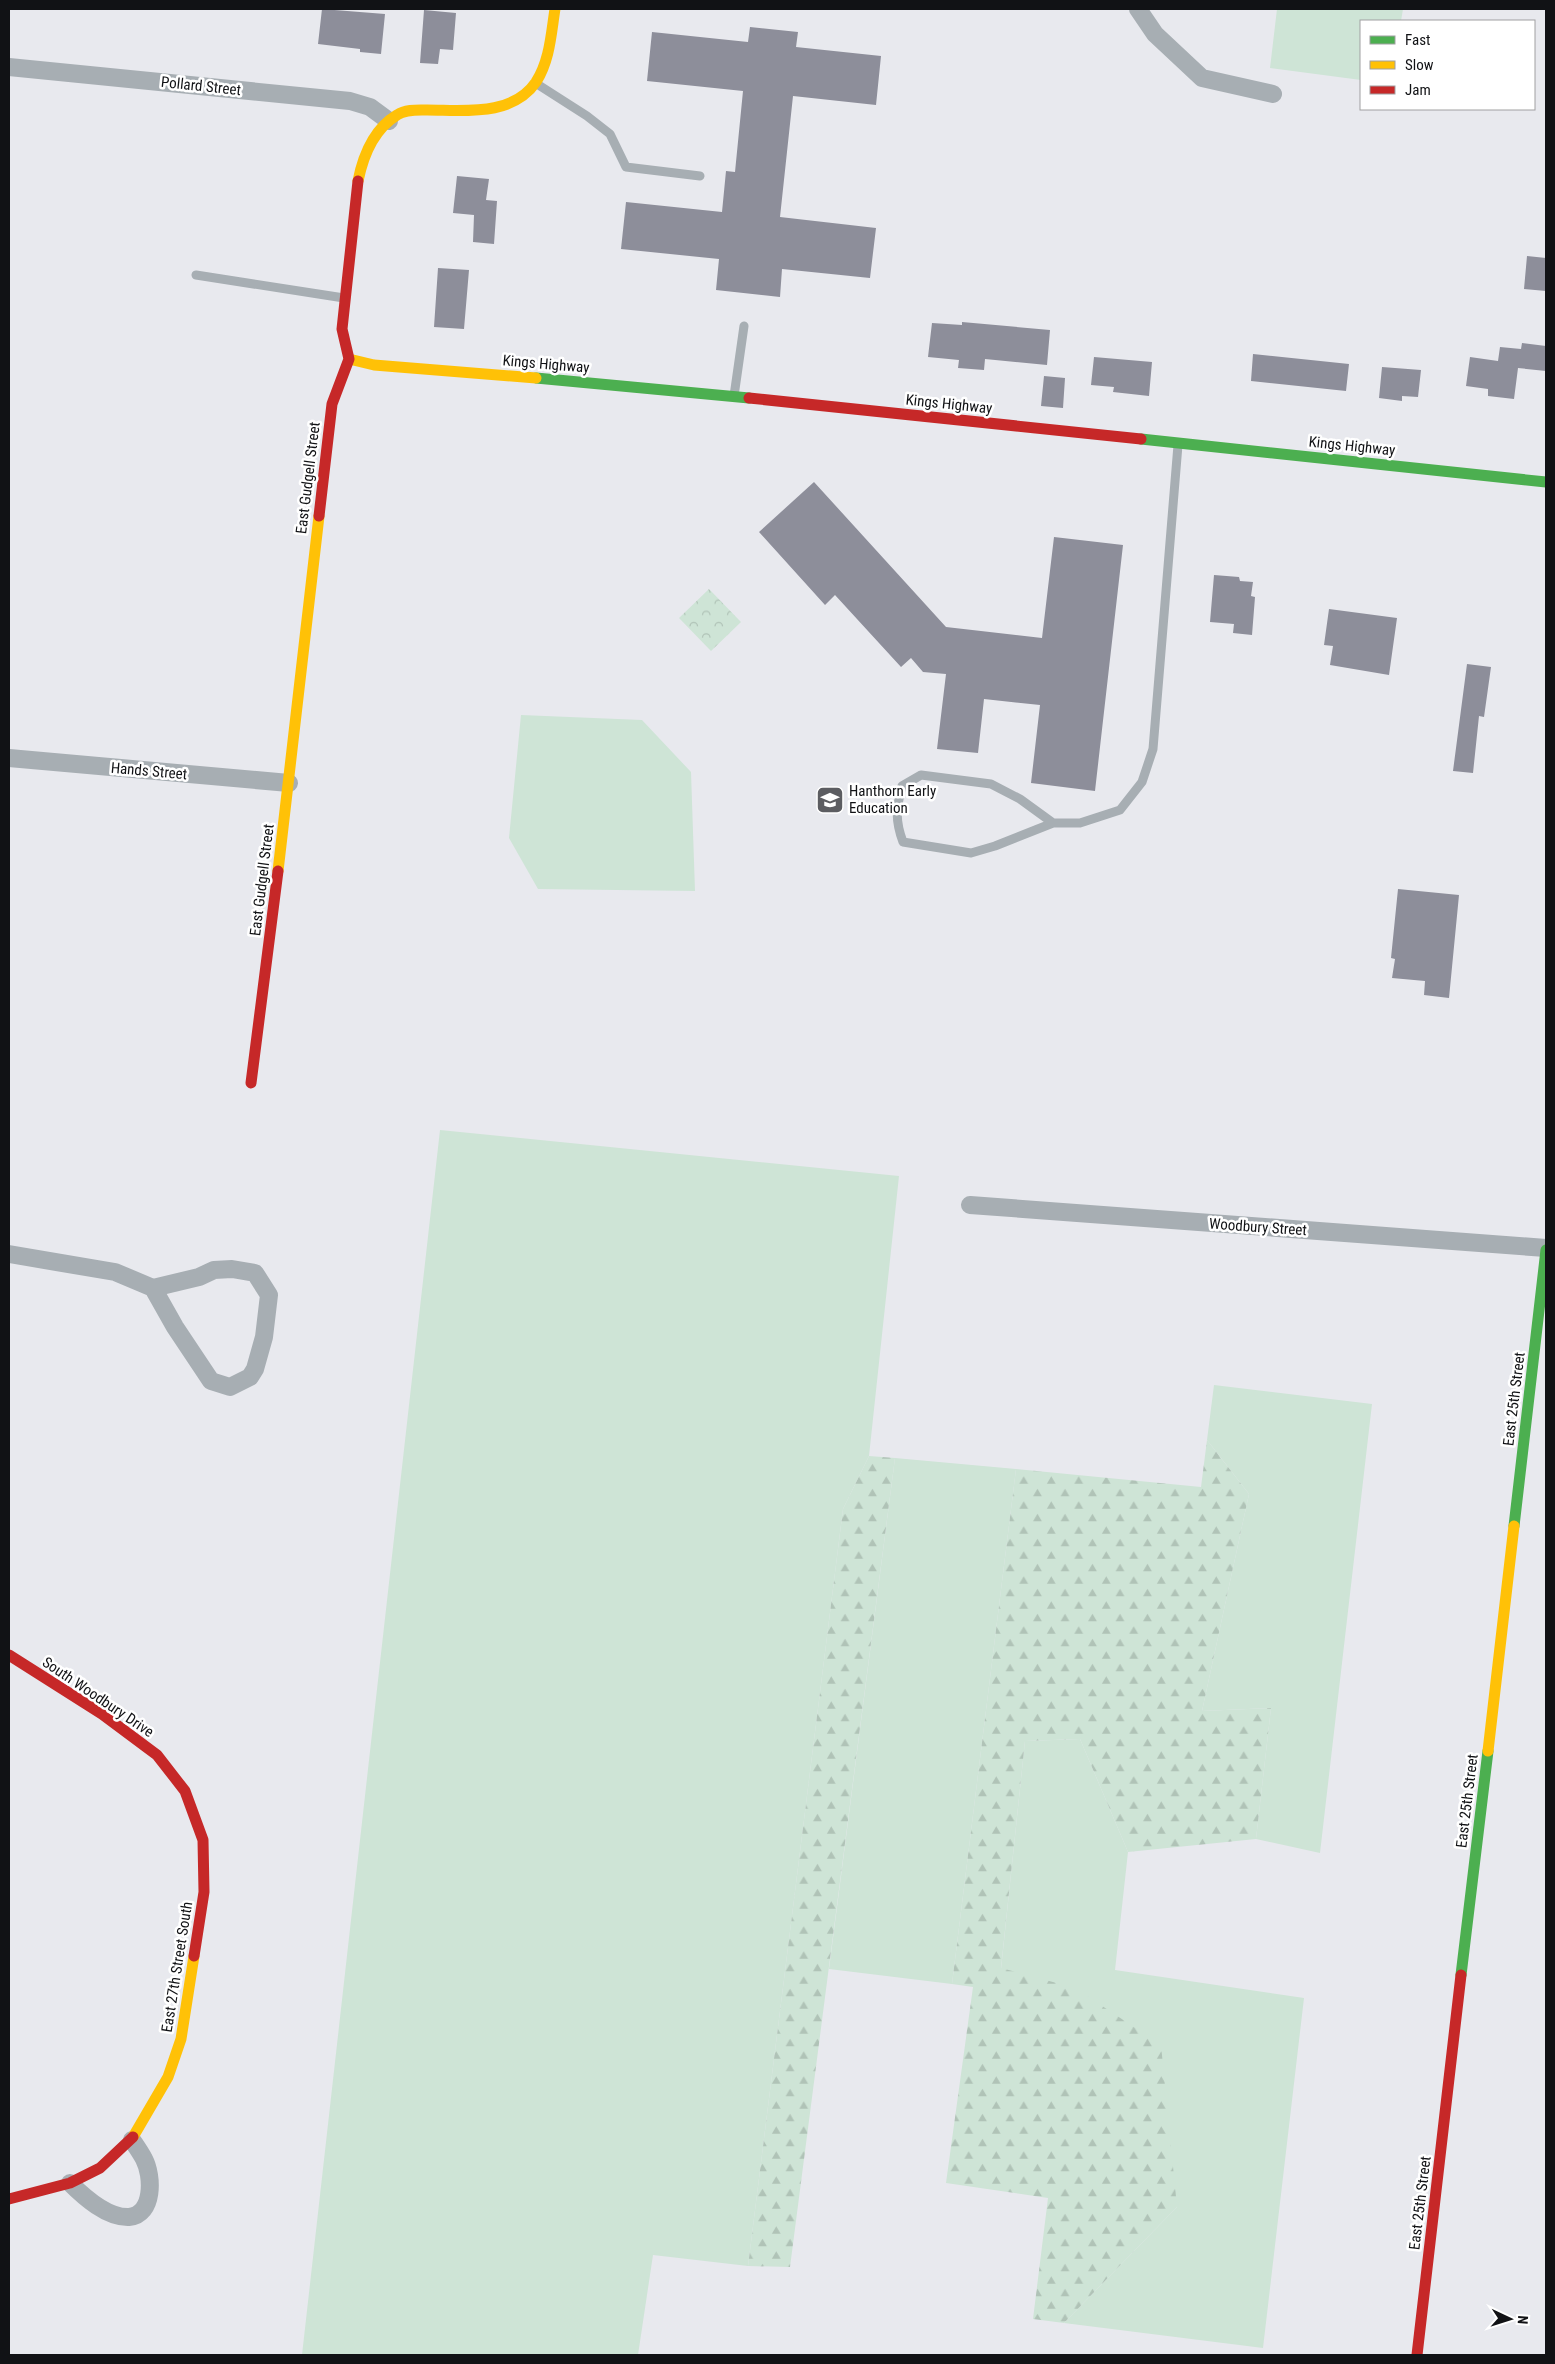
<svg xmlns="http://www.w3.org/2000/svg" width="1555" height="2364" font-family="'Roboto Condensed',sans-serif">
<defs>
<pattern id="forest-firs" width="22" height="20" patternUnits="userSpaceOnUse" patternTransform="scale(1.25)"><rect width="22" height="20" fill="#cee4d6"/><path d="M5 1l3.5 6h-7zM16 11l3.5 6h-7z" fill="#b0c3b7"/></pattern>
<pattern id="park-crowns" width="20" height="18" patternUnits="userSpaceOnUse" patternTransform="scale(1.25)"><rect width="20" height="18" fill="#cee4d6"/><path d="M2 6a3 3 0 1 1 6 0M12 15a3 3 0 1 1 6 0" fill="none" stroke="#b0c3b7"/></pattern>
</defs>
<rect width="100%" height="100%" fill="#e8e9ee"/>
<path fill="#cee4d6" d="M 1277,9 L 1403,9 L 1401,21 L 1361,21 L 1361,80 L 1270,68 Z
M 521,715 L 642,720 L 691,772 L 695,891 L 538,889 L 509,838 Z
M 440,1130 L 899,1176 L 869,1456 L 843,1509 L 748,2266 L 653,2255 L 638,2355 L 302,2355 Z
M 1214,1385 L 1372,1404 L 1320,1853 L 1256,1839 L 1271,1708 L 1202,1711 L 1249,1494 L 1207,1440 Z
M 895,1458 L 1016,1469 L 952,1984 L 829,1969 Z
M 1080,1739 L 1128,1852 L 1115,1970 L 1304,1998 L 1263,2348 L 1064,2323 L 1177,2207 L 1001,1969 L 1025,1741 Z"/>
<path fill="url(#forest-firs)" d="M 1207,1440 L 1249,1494 L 1202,1711 L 1271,1708 L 1256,1839 L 1128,1852 L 1080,1739 L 1025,1741 L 1001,1968 L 1075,1988 L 1161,2045 L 1177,2207 L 1064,2323 L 1033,2319 L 1048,2198 L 946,2183 L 973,1987 L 952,1984 L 1016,1469 L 1201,1487 Z
M 869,1456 L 895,1458 L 790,2267 L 748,2266 L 843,1509 Z"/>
<path fill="url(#park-crowns)" d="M 709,589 L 741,622 L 711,651 L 679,618 Z"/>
<path fill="#8d8e9a" d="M 322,9 L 385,14 L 381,54 L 360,52 L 360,49 L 318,44 Z
M 424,10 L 456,13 L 453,50 L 440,49 L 438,64 L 420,63 Z
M 750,27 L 798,32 L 796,47 L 881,56 L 876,105 L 793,96 L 780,217 L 876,228 L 870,278 L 782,269 L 780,297 L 716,290 L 719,259 L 621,249 L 626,202 L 722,212 L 726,171 L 735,172 L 743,91 L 647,81 L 652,32 L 748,42 Z
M 457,176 L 489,179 L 486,200 L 497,201 L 494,244 L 473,242 L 474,215 L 453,213 Z
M 1527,256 L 1546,258 L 1546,291 L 1524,289 Z
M 438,268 L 469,270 L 464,329 L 434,327 Z
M 962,322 L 1050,330 L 1047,365 L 985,359 L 984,370 L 958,368 L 959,360 L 928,357 L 932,323 L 962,325 Z
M 1522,343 L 1546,346 L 1546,371 L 1518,368 L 1514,399 L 1488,396 L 1488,389 L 1466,386 L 1470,357 L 1498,361 L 1500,347 L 1521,349 Z
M 1253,354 L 1349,364 L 1346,391 L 1251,381 Z
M 1094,357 L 1152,362 L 1149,396 L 1113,392 L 1114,387 L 1091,385 Z
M 1382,367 L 1421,370 L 1418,397 L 1402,396 L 1402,401 L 1379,398 Z
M 1044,376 L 1065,378 L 1063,408 L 1041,406 Z
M 814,482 L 946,627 L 1042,638 L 1054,537 L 1123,545 L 1095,791 L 1031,783 L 1040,705 L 984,699 L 978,753 L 937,749 L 946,674 L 923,672 L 911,658 L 901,667 L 835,595 L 825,605 L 759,532 Z
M 1214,575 L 1239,577 L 1240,581 L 1253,582 L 1251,596 L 1255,597 L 1252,635 L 1233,633 L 1234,624 L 1210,622 Z
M 1329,609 L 1397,618 L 1389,675 L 1330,665 L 1333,646 L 1324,645 Z
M 1467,664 L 1491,667 L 1484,717 L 1479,716 L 1473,773 L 1453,771 Z
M 1398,889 L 1459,895 L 1449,998 L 1424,995 L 1425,981 L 1392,978 L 1395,959 L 1391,958 Z"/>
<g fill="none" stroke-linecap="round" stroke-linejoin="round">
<path stroke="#a7aeb3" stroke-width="9" d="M 537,84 L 587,116 L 610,134 L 626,167 L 700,176
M 196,275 L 344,298
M 734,396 L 744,326
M 1053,823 L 1020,799 L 991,784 L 921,775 L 902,786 C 896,809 895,820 903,842 L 971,853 L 995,846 L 1053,823 L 1080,823 L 1120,810 L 1142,782 L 1153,749 L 1178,445"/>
<path stroke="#a7aeb3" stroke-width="18" d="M 1138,9 L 1155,34 L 1202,78 L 1273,94
M 9,67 L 350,101 L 370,107 L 389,121
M 9,758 L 289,783
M 970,1205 L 1546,1248
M 9,1254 L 115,1272 L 153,1288 L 175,1327 L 211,1381 L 230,1387 L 250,1377 L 255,1369 L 264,1337 L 269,1295 L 255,1273 L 232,1269 L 214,1270 L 199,1277 L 153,1288
M 70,2183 C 84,2197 107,2218 129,2217 C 154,2215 153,2176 144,2159 C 141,2153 136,2146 132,2140"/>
<path stroke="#4caf50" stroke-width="11" d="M 536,378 L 749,398
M 1141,439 L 1546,482
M 1514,1526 L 1546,1250
M 1461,1975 L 1488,1751"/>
<path stroke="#ffc107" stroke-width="11" d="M 358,181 C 363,156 374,129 397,115 C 406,109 418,110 427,110 C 464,110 512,117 536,82 C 550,60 551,34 555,9
M 349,359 L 374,365 L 536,378
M 278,871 L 319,516
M 1488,1751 L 1514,1526
M 133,2137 L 168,2077 L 181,2039 L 194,1956"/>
<path stroke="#c62828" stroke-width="11" d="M 749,398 L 1141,439
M 319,516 L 332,404 L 349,359 L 342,329 L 358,181
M 251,1083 L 278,871
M 9,1655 L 102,1714 L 157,1755 L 185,1791 L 203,1840 L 204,1892 L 194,1956
M 9,2199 L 70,2183 L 100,2168 L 133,2137
M 1417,2355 L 1461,1975"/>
</g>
<defs>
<g id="school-square" transform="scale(1.4375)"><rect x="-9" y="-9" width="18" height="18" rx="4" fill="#5c5d61" stroke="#fff"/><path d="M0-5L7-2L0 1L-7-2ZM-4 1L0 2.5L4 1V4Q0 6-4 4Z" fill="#fff"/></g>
</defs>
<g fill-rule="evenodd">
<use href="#school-square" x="830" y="800"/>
</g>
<g text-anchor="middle" stroke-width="5" stroke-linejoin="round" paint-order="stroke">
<g font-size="15" fill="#111215" stroke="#fff">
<text transform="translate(201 86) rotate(6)" y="5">Pollard Street</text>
<text transform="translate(546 364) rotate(5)" y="5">Kings Highway</text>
<text transform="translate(949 404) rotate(6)" y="5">Kings Highway</text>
<text transform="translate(1352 446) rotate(6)" y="5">Kings Highway</text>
<text transform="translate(308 478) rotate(-83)" y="5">East Gudgell Street</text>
<text transform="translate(149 771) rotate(5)" y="5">Hands Street</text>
<text transform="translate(262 880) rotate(-83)" y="5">East Gudgell Street</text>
<text transform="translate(1258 1227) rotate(4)" y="5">Woodbury Street</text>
<text transform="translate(1514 1399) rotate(-83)" y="5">East 25th Street</text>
<text transform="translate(98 1697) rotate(34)" y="5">South Woodbury Drive</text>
<text transform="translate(1467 1801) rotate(-83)" y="5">East 25th Street</text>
<text transform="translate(177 1967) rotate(-81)" y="5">East 27th Street South</text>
<text transform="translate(1420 2203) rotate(-83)" y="5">East 25th Street</text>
</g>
<g font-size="15" fill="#111215" stroke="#fff" text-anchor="start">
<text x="849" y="796">Hanthorn Early<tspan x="849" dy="17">Education</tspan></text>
</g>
</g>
<rect width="1555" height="2364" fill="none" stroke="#111215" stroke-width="20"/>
<rect x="1360" y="20" width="175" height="90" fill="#ffffff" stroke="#a0a0a1"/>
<rect x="1370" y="36" width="25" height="8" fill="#4caf50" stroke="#a0a0a1"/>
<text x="1405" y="45" font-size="15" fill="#111215">Fast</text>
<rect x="1370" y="61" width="25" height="8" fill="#ffc107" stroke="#a0a0a1"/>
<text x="1405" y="70" font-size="15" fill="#111215">Slow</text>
<rect x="1370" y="86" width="25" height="8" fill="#c62828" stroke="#a0a0a1"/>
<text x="1405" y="95" font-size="15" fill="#111215">Jam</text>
<g transform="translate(1510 2319) rotate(94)" stroke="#ffffff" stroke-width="4" paint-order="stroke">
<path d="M0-4L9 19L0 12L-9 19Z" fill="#111215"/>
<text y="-8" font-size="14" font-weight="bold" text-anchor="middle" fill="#111215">N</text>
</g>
</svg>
